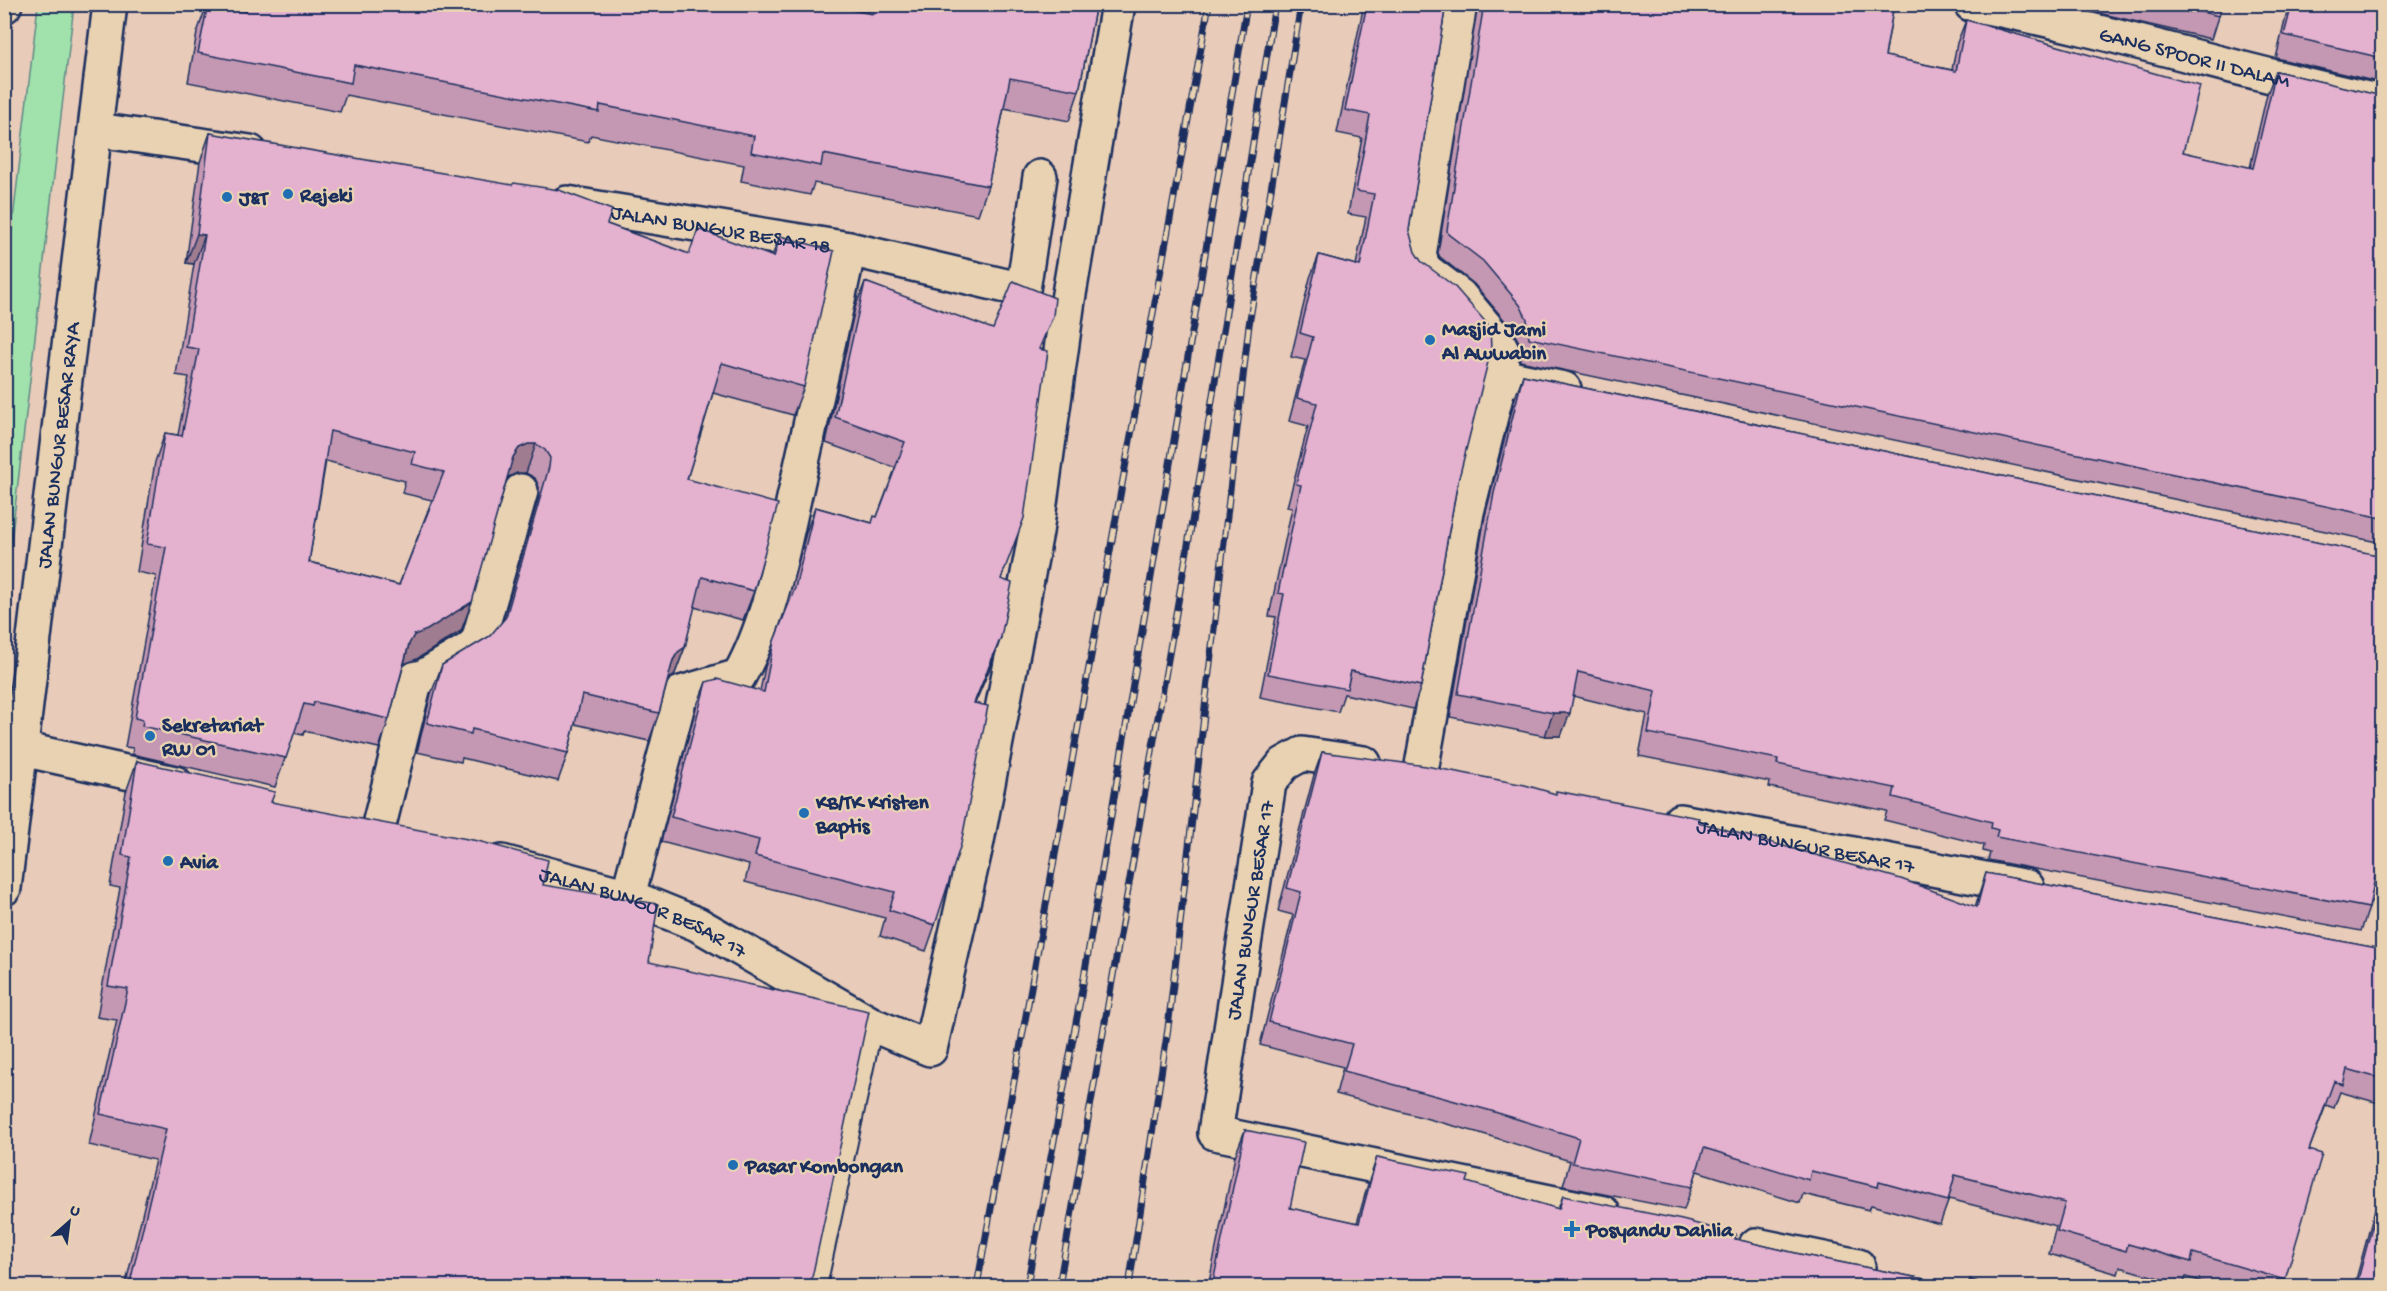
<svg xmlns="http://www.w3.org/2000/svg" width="2387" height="1291" font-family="'Gochi Hand',sans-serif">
<rect width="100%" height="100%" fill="#e8cbb8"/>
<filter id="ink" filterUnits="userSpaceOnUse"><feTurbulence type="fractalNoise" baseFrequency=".0167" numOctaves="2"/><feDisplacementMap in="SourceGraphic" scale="12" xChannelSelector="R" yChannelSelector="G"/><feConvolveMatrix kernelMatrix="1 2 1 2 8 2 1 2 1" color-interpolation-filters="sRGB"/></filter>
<g filter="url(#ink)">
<path fill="#a1e2ac" stroke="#5e8885" stroke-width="1.5" d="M 38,5 L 74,5 L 5,593 L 4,296 Z"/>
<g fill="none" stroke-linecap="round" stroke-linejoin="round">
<g stroke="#1b2f5e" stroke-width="22">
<path id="lane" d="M 817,1286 L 873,1025"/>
</g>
<g stroke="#1b2f5e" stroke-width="38">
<g id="street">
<path id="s1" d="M 1971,4 C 2110,30 2244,73 2382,102"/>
<path d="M 97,130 L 250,152"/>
<path id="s2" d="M 567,203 L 849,249 L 1023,290 L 1040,177"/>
<path d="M 1501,376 L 1564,389"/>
<path d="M 22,749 L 175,783"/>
<path d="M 1364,763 L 1302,754 L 1284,764 L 1269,783 L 1215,1133 L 1603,1213"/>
<path d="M 1421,771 L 1467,512 L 1501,376 L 1502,350 L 1497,340 L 1460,296 L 1424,269 L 1419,255 L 1460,4"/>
<path id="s3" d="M 1680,821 L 2027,887"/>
<path d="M 378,829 L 416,678 L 423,677 L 470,649 L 478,641 L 521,491"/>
<path id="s4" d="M 502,862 L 628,896 L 697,924 L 873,1025 L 930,1049 L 977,841 L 1036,532 L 1068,300 L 1118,4"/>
<path d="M 628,896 L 681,693 L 739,676 C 770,622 783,547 797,485 C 814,407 832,328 849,249"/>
<path d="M 1756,1245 L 1858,1266"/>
</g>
</g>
<g stroke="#1b2f5e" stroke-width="38">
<g id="secondary">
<path d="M 4,6 L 5,4"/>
<path id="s5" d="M 4,888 L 110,4"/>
</g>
</g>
<use href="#lane" stroke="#e9d2b2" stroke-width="18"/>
<use href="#street" stroke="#e9d2b2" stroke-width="33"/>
<use href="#secondary" stroke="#e9d2b2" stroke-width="33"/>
<g stroke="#1b2f5e" stroke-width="7">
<path id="rail" d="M 977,1286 L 1209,4
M 1027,1286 L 1080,1001 L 1247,4
M 1059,1286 L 1201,470 L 1275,4
M 1129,1286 L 1168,1028 L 1249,325 L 1301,4"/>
</g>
<use href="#rail" stroke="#e9d2b2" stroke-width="4.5" stroke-dasharray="14" stroke-linecap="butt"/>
</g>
<path fill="#c498b2" stroke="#1b2f5e" stroke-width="1.5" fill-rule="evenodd" d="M 207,4 L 241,11 L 242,4 L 782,4 L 796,7 L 797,4 L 821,4 L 868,13 L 870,4 L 1096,4 L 1079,91 L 1069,121 L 1004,108 L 988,186 L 978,215 L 814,183 L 810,195 L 741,181 L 744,165 L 591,135 L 588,142 L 346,95 L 340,112 L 188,82 L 197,33 Z
M 1364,4 L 1446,4 L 1409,230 L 1457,486 L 1421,686 L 1413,709 L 1344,694 L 1338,712 L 1260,697 L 1276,617 L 1269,616 L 1292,508 L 1287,507 L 1308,426 L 1289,421 L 1305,360 L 1291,357 L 1310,278 L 1319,255 L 1356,265 L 1366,217 L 1348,214 L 1362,138 L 1337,133 Z
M 1478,4 L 1894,4 L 1885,56 L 1952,70 L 1957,43 L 1966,20 L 2183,152 L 2250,168 L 2267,94 L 2276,71 L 2382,96 L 2382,543 L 1520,361 L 1519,342 L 1511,328 L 1474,284 L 1440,257 L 1438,253 Z
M 2060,4 L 2222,4 L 2211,39 Z
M 2289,4 L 2382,4 L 2382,83 L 2276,58 Z
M 210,133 L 607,224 L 689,254 L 772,256 L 780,236 L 804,387 L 793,415 L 713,393 L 687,479 L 754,591 L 743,620 L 694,607 L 685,647 L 674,676 L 668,680 L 659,713 L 649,741 L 575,724 L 568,753 L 558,781 L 462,758 L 461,762 L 417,752 L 431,694 L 442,665 L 490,636 L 503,621 L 539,496 L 539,487 L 535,478 L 526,473 L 517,473 L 508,477 L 507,479 L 461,631 L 417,659 L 404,664 L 389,719 L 379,748 L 304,731 L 303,735 L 294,733 L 275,787 L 132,754 L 133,748 L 125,747 L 156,576 L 137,572 L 155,462 L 165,433 L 178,435 L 189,377 L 176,375 L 194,264 L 186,263 L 200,162 ZM 326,461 L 405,481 L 402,493 L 432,500 L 399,585 L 309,562 Z
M 865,282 L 1040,349 L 1001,579 L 1001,637 L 992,663 L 975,703 L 935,925 L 926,951 L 880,936 L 885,918 L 745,882 L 749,865 L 661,842 L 696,708 L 706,682 L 760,691 L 765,667 L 786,609 L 806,533 L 815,507 L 872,523 L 877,517 L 896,468 L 826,443 L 855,308 Z
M 1523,375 L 2382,556 L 2382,903 L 2371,901 L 2369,908 L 2361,931 L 1988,860 L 1990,853 L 1983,851 L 1984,845 L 1884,820 L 1887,811 L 1769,787 L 1770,782 L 1639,756 L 1647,714 L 1573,696 L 1561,736 L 1545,736 L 1450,717 L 1485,516 L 1515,398 Z
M 1322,752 L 1555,794 L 1698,822 L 1975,907 L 1986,873 L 2382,949 L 2382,1104 L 2340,1092 L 2334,1108 L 2326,1105 L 2309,1150 L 2285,1280 L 2283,1287 L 2219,1287 L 2186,1277 L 2183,1285 L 2120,1267 L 2118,1274 L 2049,1254 L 2056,1226 L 1949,1199 L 1940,1224 L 1871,1205 L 1869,1210 L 1803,1194 L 1800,1203 L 1697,1171 L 1684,1210 L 1563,1186 L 1570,1161 L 1480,1133 L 1336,1094 L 1343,1067 L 1260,1045 L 1293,915 L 1278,911 L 1314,775 Z
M 137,761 L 543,885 L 649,962 L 810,1287 L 125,1287 L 155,1160 L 89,1145 L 117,1020 L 97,1017 L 120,888 L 110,886 L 126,792 Z
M 1245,1130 L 1290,1208 L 1357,1223 L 1368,1184 L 1377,1157 L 1558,1209 L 1563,1196 L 1735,1239 L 1804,1255 L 1964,1287 L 1208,1287 L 1235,1156 Z
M 2382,1183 L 2382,1287 L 2354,1287 Z"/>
<path fill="#a07c91" stroke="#1b2f5e" stroke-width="1.5" d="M 197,234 L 205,235 L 194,264 L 186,263 Z
M 528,444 L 536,444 L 526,473 L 517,473 L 508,477 L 503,486 L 513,457 L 519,448 Z
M 472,602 L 461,631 L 417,659 L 404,664 L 409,644 L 414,635 Z
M 1001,637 L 992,663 L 964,729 L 974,703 Z
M 685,647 L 674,676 L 667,680 L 673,660 L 678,652 Z
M 1553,713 L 1570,713 L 1561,736 L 1545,736 Z"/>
<path fill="#e4b1cf" stroke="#1b2f5e" stroke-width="1.5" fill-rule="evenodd" d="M 208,4 L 246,12 L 248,4 L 782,4 L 797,7 L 797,4 L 821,4 L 873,14 L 875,4 L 1096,4 L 1079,91 L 1010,78 L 988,186 L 823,154 L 821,166 L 751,152 L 754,136 L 600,105 L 599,112 L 354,65 L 351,83 L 198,53 Z
M 1367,4 L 1446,4 L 1409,230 L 1415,252 L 1421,261 L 1455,287 L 1490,327 L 1491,350 L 1457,486 L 1421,686 L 1351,671 L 1347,689 L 1268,674 L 1284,594 L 1278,593 L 1301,485 L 1296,484 L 1317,403 L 1297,398 L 1313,337 L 1300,333 L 1319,255 L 1360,266 L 1374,194 L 1356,191 L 1370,115 L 1345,110 Z
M 1484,4 L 1894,4 L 1885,56 L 1956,71 L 1966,20 L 2200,86 L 2183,152 L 2253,168 L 2276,71 L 2382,96 L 2382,518 L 1529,338 L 1527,319 L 1520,305 L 1483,261 L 1448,234 L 1447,230 Z
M 2168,4 L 2222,4 L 2219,16 Z
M 2292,4 L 2382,4 L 2382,58 L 2284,35 Z
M 210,133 L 512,185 L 514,183 L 559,190 L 612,210 L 607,224 L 689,254 L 698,229 L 774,257 L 780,236 L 834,251 L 804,387 L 722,363 L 687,479 L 778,504 L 754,591 L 702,577 L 685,647 L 678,652 L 673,660 L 659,713 L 582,695 L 568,753 L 472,729 L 471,734 L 427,723 L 442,665 L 490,636 L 506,617 L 549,467 L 550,458 L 545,450 L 536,444 L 528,444 L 519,448 L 513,457 L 472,602 L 427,630 L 414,635 L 409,644 L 389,719 L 314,702 L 313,706 L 304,704 L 286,758 L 142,726 L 143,720 L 135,718 L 166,547 L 147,544 L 165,433 L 182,436 L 199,349 L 186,347 L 205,235 L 197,234 ZM 330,431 L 415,452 L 412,464 L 444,472 L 399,585 L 309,562 Z
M 1013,281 L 1055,298 L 1053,316 L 1039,349 L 1048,351 L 1024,518 L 1001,579 L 1012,583 L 1001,637 L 974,703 L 988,706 L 961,844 L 935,925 L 889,910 L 895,892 L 755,856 L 759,840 L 671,817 L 706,682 L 717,679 L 764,692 L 774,641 L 795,588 L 815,507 L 872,523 L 874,516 L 877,517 L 905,442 L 835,417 L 865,282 L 993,329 Z
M 1523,375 L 2382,556 L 2382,878 L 2375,877 L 2369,908 L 1996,837 L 1998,830 L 1991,828 L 1992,822 L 1893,797 L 1895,788 L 1777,764 L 1778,759 L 1648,733 L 1656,691 L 1578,672 L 1570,713 L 1553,713 L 1458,694 L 1494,493 Z
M 1322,752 L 1426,766 L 1525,785 L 1556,794 L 1556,791 L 1699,818 L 1698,822 L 1901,879 L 1977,907 L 1986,873 L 2382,949 L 2382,1079 L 2347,1069 L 2343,1085 L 2334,1081 L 2309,1150 L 2322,1154 L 2285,1280 L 2193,1253 L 2191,1262 L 2128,1244 L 2126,1251 L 2057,1231 L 2065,1203 L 1955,1175 L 1948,1201 L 1879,1182 L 1878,1187 L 1811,1171 L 1809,1180 L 1704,1148 L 1692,1187 L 1572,1163 L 1579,1138 L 1488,1110 L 1344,1071 L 1352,1044 L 1269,1022 L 1301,892 L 1287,888 Z
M 137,761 L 275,792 L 271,802 L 478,841 L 548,860 L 543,885 L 658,904 L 649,962 L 869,1011 L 810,1287 L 129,1287 L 166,1129 L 100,1114 L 128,989 L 108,986 L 131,857 L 122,855 Z
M 1245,1130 L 1304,1142 L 1290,1208 L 1359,1223 L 1377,1157 L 1469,1176 L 1467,1182 L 1559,1209 L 1563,1196 L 1682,1220 L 1736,1234 L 1735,1239 L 1804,1255 L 1964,1287 L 1212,1287 Z
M 2382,1190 L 2382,1287 L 2356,1287 Z
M 1970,1279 L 1990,1287 L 1967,1287 Z"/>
</g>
<g fill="#1f6fb2" stroke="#e9d2b2" stroke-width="2">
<circle cx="288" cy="194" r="6"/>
<circle cx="227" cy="197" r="6"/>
<circle cx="1430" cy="340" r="6"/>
<circle cx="150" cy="736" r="6"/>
<circle cx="804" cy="813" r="6"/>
<circle cx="168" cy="861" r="6"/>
<circle cx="733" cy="1165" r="6"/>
<path d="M1569 1220h6v6h6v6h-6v6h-6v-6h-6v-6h6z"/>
</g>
<g text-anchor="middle" stroke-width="4.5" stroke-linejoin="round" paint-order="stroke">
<g font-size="21" fill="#1b2f5e" stroke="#e9d2b2">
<text dy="7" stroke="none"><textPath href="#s1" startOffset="230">GANG SPOOR II DALAM</textPath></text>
<text dy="7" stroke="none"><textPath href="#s2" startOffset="156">JALAN BUNGUR BESAR 18</textPath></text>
<text dy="7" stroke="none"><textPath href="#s5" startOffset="446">JALAN BUNGUR BESAR RAYA</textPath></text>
<text dy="7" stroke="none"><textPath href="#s3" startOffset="128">JALAN BUNGUR BESAR 17</textPath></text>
<text transform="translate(1249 910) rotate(-81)" y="7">JALAN BUNGUR BESAR 17</text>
<text dy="7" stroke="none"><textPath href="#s4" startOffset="150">JALAN BUNGUR BESAR 17</textPath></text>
</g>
<g font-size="21" font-weight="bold" fill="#1b2f5e" stroke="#e9d2b2" text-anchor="start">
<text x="300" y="201">Rejeki</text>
<text x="239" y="204">J&amp;T</text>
<text x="1442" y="335">Masjid Jami<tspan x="1442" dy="24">Al Awwabin</tspan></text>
<text x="162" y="731">Sekretariat<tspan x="162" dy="24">RW 01</tspan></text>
<text x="816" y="808">KB/TK Kristen<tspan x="816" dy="24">Baptis</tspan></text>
<text x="180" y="868">Avia</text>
<text x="745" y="1172">Pasar Kombongan</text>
<text x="1586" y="1236">Posyandu Dahlia</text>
</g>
</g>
<rect width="2387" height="1291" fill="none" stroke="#e9d2b2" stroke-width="24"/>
<rect x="12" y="12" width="2363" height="1267" fill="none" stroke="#1b2f5e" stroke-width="2" filter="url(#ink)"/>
<g transform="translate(69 1222) rotate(28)" stroke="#e9d2b2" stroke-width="4.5" paint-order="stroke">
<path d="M0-4.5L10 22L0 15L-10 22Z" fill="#1b2f5e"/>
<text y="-9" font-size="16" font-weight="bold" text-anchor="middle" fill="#1b2f5e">U</text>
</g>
</svg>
